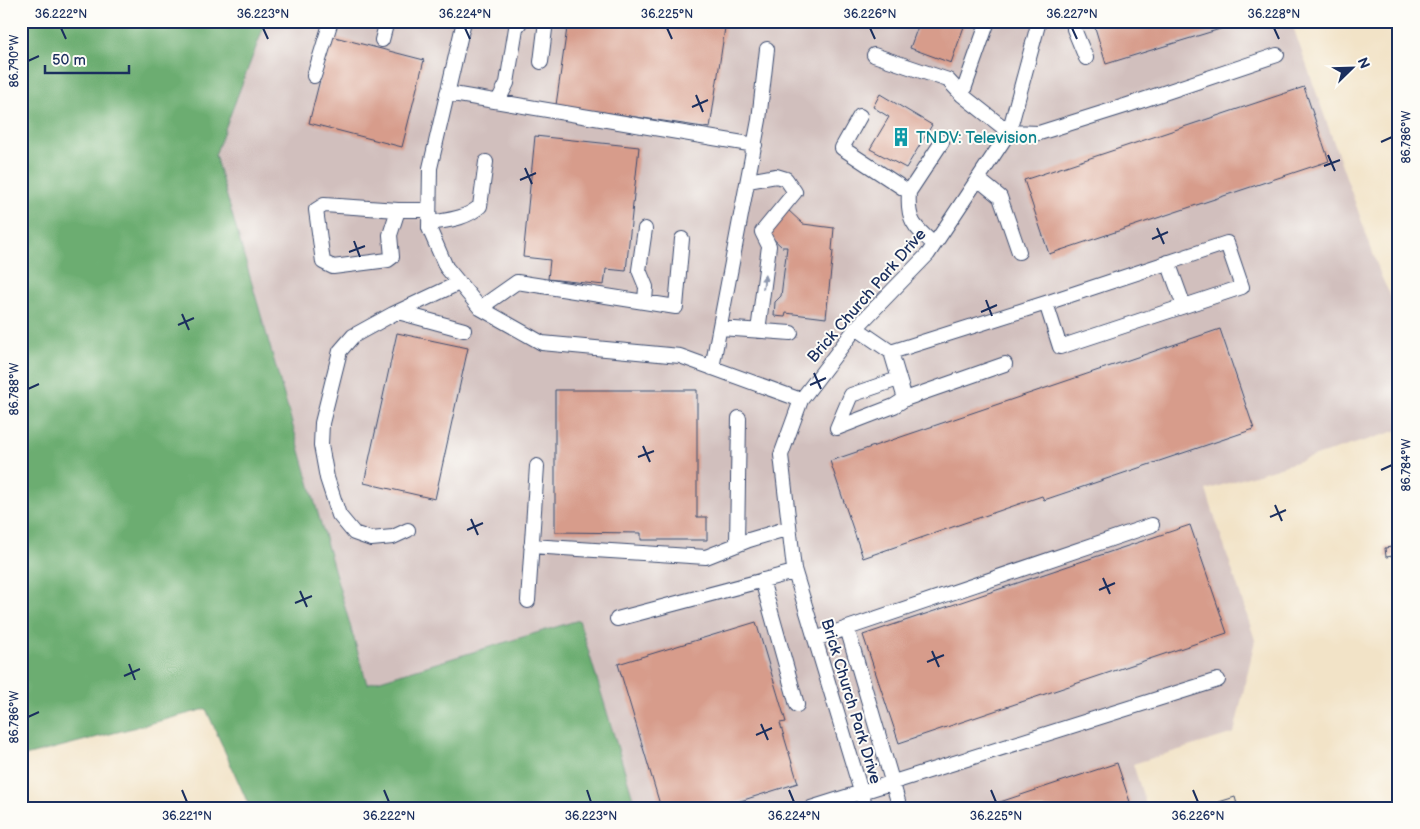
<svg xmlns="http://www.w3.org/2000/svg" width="1420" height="829" font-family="'Balsamiq Sans',sans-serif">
<rect width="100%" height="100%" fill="#fdfcf7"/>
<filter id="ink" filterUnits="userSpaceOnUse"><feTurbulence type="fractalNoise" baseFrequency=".02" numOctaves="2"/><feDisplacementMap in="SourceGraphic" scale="10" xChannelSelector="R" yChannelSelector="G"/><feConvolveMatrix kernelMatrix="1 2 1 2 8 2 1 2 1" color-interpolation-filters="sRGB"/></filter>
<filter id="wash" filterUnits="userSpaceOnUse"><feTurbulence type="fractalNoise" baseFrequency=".0096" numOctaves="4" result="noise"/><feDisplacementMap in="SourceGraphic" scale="20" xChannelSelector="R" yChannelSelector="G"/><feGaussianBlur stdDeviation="1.12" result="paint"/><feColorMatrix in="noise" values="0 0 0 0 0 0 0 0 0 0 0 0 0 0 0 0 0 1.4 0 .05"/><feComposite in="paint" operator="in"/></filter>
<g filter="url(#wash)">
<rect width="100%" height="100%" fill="#f2e3c7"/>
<path fill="#d1bfbd" d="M 266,21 L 1291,21 L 1381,276 L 1399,314 L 1399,430 L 1206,490 L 1255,640 L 1234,733 L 1133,764 L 1147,808 L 636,808 L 579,620 L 367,685 L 215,155 Z"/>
<path fill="#6cad71" stroke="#446e68" d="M 21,21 L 266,21 L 215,155 L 367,684 L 579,620 L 636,808 L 250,808 L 206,709 L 21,757 Z"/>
<g id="blocks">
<path fill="#d79c8b" d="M 568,21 L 726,21 L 710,128 L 556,105 Z
M 920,21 L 966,21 L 951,63 L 910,48 Z
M 1093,21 L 1243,21 L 1243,22 L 1106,64 Z
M 331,36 L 424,60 L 402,147 L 309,123 Z
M 1304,87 L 1329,161 L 1049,254 L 1024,180 Z
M 880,94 L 932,125 L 906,168 L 870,149 L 889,117 L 873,107 Z
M 535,136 L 639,147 L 626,271 L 606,269 L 604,285 L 548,279 L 550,260 L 523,257 Z
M 787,209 L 803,224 L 834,228 L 832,250 L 833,251 L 826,318 L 786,313 L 785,317 L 774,316 L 775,302 L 781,296 L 787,247 L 782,247 L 766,232 Z
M 1220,329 L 1254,429 L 1044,500 L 1042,496 L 863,558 L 830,461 Z
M 397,333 L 468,348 L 435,499 L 364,483 Z
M 555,390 L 697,390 L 697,517 L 707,517 L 707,540 L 641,540 L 641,533 L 555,532 Z
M 1190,525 L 1227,633 L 899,743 L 863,635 Z
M 1399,546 L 1399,555 L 1386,557 L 1385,548 Z
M 756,622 L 786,722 L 780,723 L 798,783 L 718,808 L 661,808 L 618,664 Z
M 1117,763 L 1132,808 L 985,808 L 985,807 Z
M 1235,797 L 1238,808 L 1221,808 L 1219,802 Z"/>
</g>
</g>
<g filter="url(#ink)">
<use href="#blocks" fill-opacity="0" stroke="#3b4a6e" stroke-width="1"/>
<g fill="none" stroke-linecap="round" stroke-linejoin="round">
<g stroke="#3b4a6e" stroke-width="16">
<path id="minor" d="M 464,21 L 430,168 L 429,228 L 446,267 L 480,308 L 542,343 L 680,356 L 801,400 L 856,328 L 928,254 L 1009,132 L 1039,21
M 1074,21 L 1074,29 L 1086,58
M 382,40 L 387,21
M 874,55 L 948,80 L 962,95 L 1009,132 L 1039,133 L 1128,105 L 1277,55
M 541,62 L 546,21
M 314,76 L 331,21
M 447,93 L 755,145
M 962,95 L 988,21
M 498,101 L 507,83 L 516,28 L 521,21
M 860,116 L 842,148 L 909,192 L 942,142
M 978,179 L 1000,197 L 1019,252
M 748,181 L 776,176 L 786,179 L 795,192 L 762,232 L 769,246 L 758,331
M 909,192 C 907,220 913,226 934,244
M 398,210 L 390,235 L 392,257 L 388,260 L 333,267 L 323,262 L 316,210 L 324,205 L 398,210 L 429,210
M 430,223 C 448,220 466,219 480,206 L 486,162
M 1168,262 L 1184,306
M 645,302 L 646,287 L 639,270 L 645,229
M 480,308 L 517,282 L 676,307 L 682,239
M 398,312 L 464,330
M 720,328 L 791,333
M 856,328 L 891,352 L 1046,303 L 1227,243 L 1242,287 L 1060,347 L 1046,303
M 891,352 L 905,399 L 1005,364
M 712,368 L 759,120 L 767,49
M 898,379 L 851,395 L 837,428 L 894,406 L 905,399
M 801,400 L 781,455 L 794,569 L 866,808
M 408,530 L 393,537 L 371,539 L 354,533 L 339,515 L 327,478 L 321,445 L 322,423 L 340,351 L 353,336 L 393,314 L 459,283
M 737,545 L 739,418
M 531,546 L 706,557 L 749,540 L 789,528
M 762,580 L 797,705
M 528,601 L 537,466
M 617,619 L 794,572
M 847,628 L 900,808
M 815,639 L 1152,525
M 811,808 L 1218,680"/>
</g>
<use href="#minor" stroke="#fff" stroke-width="14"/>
</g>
<defs><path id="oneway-solid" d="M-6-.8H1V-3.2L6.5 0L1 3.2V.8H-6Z" transform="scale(1.25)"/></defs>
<use fill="#8d97ae" href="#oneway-solid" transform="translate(764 282) rotate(-83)"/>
</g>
<path fill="none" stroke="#1b2f5e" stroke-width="2" d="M 61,28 L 66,39M 263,28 L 268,39M 465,28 L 470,39M 667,28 L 672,39M 870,28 L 875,39M 1072,28 L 1077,39M 1274,28 L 1279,39M 28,61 L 39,56M 696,95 L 703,112M 692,107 L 708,100M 1381,142 L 1392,137M 1328,155 L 1335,171M 1324,166 L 1340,160M 525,168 L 532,184M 520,180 L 536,173M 1157,228 L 1164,244M 1152,239 L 1168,232M 354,241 L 360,257M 349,252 L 365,246M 986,300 L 992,316M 981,312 L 997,305M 182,314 L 189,330M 178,325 L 194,318M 814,373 L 821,389M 810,385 L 826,378M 28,389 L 39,384M 643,446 L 650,462M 638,457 L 654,451M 1381,470 L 1392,465M 1275,505 L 1282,521M 1270,517 L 1286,510M 471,519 L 478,535M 467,530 L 483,523M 1103,578 L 1110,594M 1099,590 L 1115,583M 300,591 L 307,607M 295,603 L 312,596M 932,651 L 939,667M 927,662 L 944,655M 129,664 L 135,680M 124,676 L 140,669M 28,717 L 39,712M 761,724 L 768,740M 756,735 L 772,728M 182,790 L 187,802M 384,790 L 389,802M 587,790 L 591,802M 789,790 L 794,802M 991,790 L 996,802M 1193,790 L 1198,802"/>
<defs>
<g id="building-bare" transform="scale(1.5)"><path d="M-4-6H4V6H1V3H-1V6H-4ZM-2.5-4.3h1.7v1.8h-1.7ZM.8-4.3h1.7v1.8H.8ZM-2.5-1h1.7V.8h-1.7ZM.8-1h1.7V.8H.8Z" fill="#0f9aa8" stroke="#fdfcf7" stroke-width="2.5" paint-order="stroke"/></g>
</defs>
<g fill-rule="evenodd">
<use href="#building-bare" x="901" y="137"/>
</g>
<g text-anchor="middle" stroke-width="4" stroke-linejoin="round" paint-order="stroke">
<g font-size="16" fill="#0d838f" stroke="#fdfcf7" text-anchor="start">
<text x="916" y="143">TNDV: Television</text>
</g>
<g font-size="16" fill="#1b2f5e" stroke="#fdfcf7">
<text transform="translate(866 295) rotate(-49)" y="6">Brick Church Park Drive</text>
<text transform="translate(852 701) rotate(73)" y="6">Brick Church Park Drive</text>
</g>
</g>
<rect width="1420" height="829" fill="none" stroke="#fdfcf7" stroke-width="55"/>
<g transform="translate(1352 68) rotate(67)" stroke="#fdfcf7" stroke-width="4" paint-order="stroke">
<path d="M0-4L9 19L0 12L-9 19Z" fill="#1b2f5e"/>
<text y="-8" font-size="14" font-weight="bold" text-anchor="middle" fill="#1b2f5e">N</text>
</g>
<path d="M45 65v8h84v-8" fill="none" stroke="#1b2f5e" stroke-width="2.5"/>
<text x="52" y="65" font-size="15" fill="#1b2f5e" stroke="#fdfcf7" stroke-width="4" paint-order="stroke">50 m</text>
<rect x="28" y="28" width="1364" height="774" fill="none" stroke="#1b2f5e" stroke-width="2"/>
<g font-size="12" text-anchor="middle" fill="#1b2f5e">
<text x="61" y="18">36.222°N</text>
<text x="263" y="18">36.223°N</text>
<text x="465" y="18">36.224°N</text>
<text x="667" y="18">36.225°N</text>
<text x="870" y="18">36.226°N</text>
<text x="1072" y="18">36.227°N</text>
<text x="1274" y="18">36.228°N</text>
<text transform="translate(14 61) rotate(-90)" y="4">86.790°W</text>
<text transform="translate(1406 137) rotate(-90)" y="4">86.786°W</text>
<text transform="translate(14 389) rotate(-90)" y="4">86.788°W</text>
<text transform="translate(1406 465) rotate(-90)" y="4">86.784°W</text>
<text transform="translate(14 717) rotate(-90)" y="4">86.786°W</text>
<text x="187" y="820">36.221°N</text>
<text x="389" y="820">36.222°N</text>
<text x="591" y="820">36.223°N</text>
<text x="794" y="820">36.224°N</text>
<text x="996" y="820">36.225°N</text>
<text x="1198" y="820">36.226°N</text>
</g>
</svg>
